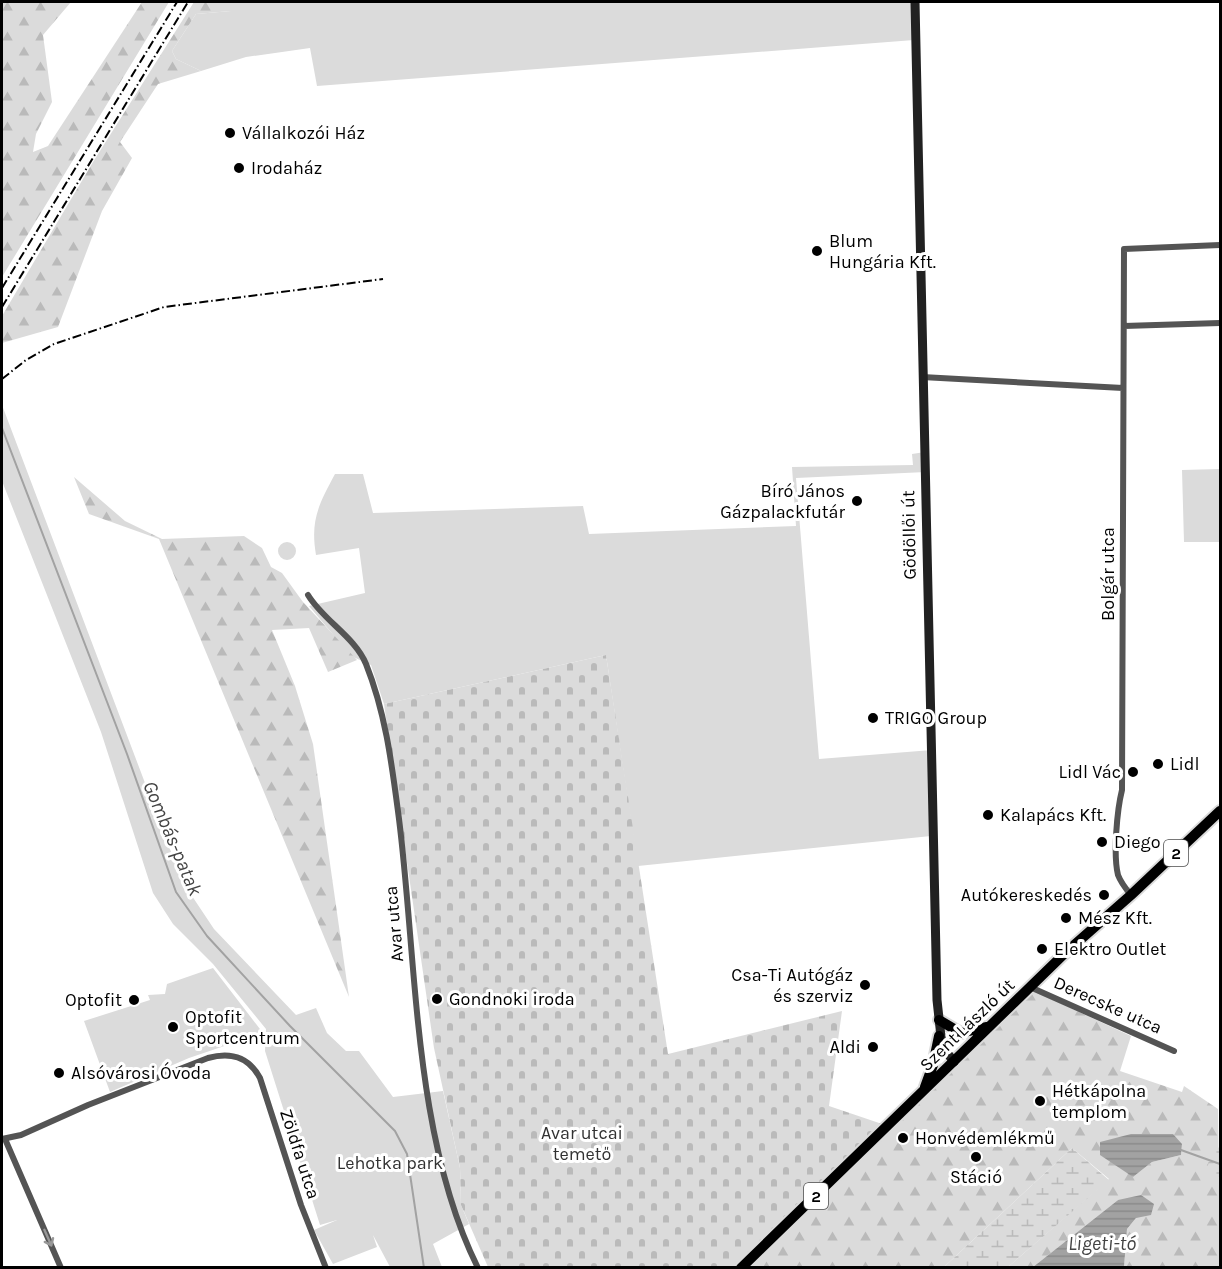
<svg xmlns="http://www.w3.org/2000/svg" width="1222" height="1269" font-family="Karla,sans-serif">
<defs>
<pattern id="forest-firs" width="22" height="20" patternUnits="userSpaceOnUse" patternTransform="scale(1.5)"><rect width="22" height="20" fill="#dbdbdb"/><path d="M5 1l3.5 6h-7zM16 11l3.5 6h-7z" fill="#bababa"/></pattern>
<pattern id="wetland-marsh" width="20" height="14" patternUnits="userSpaceOnUse" patternTransform="scale(1.5)"><rect width="20" height="14" fill="#dbdbdb"/><path d="M1 5h8M5 5V1M11 12h8M15 12V8" fill="none" stroke="#bababa"/></pattern>
<pattern id="cemetery-stones" width="16" height="16" patternUnits="userSpaceOnUse" patternTransform="scale(1.5)"><rect width="16" height="16" fill="#dbdbdb"/><path d="M2 7V4a2 2 0 0 1 4 0v3zM10 15v-3a2 2 0 0 1 4 0v3z" fill="#bababa"/></pattern>
<pattern id="water-rules" width="6" height="5" patternUnits="userSpaceOnUse" patternTransform="scale(1.5)"><rect width="6" height="5" fill="#a2a2a2"/><path d="M0 2.5h6" fill="none" stroke="#8a8a8a"/></pattern>
</defs>
<rect width="100%" height="100%" fill="#fff"/>
<path fill="#dbdbdb" d="M 231,2 L 913,2 L 914,40 L 317,86 L 310,48 L 246,57 L 201,71 L 176,59 L 172,51 L 196,14 L 231,11 Z
M 2,405 L 173,857 L 186,887 L 214,929 L 296,1015 L 316,1008 L 327,1033 L 346,1051 L 359,1051 L 393,1097 L 443,1091 L 460,1168 L 461,1205 L 469,1224 L 433,1244 L 442,1267 L 390,1267 L 373,1235 L 377,1247 L 333,1264 L 314,1230 L 337,1220 L 320,1225 L 265,1051 L 266,1029 L 213,964 L 173,924 L 153,893 L 101,732 L 2,481 Z
M 925,452 L 926,472 L 796,478 L 819,759 L 932,750 L 931,836 L 638,866 L 606,655 L 384,704 L 371,665 L 351,656 L 309,606 L 365,593 L 359,548 L 316,555 C 310,520 319,504 335,474 L 363,474 L 373,513 L 583,506 L 589,534 L 796,526 L 792,467 L 913,465 L 912,454 Z
M 1220,469 L 1220,542 L 1184,542 L 1182,470 Z
M278 551a9 9 0 1 1 18 0a9 9 0 1 1-18 0Z
M 213,968 L 263,1033 L 189,1058 L 110,1092 L 84,1021 L 150,1000 L 148,995 L 165,994 L 167,984 Z"/>
<path fill="url(#forest-firs)" fill-rule="evenodd" d="M 2,2 L 71,2 L 43,35 L 52,102 L 36,134 L 33,152 L 48,146 L 142,2 L 169,2 L 2,277 Z
M 194,2 L 231,2 L 231,11 L 196,14 L 172,51 L 176,59 L 201,71 L 158,84 L 120,142 L 132,158 L 102,211 L 58,327 L 2,343 L 2,316 L 93,162 Z
M 74,477 L 125,521 L 162,539 L 244,536 L 262,548 L 271,567 L 282,573 L 303,602 L 357,660 L 328,672 L 309,628 L 272,630 L 295,686 L 313,744 L 349,997 L 159,539 L 89,514 Z
M 1025,987 L 1131,1036 L 1120,1071 L 1182,1092 L 1184,1086 L 1218,1109 L 1220,1267 L 1124,1267 L 1127,1229 L 1136,1218 L 1118,1200 L 1033,1267 L 1008,1267 L 1109,1179 L 1072,1148 L 944,1267 L 735,1268 L 879,1135 ZM 1109,1141 L 1182,1144 L 1181,1155 L 1152,1162 L 1133,1177 L 1100,1143 Z"/>
<path fill="url(#wetland-marsh)" d="M 1213,1146 L 1220,1148 L 1220,1178 L 1207,1169 Z
M 1072,1148 L 1109,1180 L 1008,1267 L 944,1267 Z"/>
<path fill="url(#cemetery-stones)" d="M 606,655 L 668,1054 L 842,1011 L 829,1106 L 885,1125 L 879,1135 L 735,1267 L 488,1267 L 461,1205 L 460,1168 L 434,1048 L 384,704 Z"/>
<path fill="url(#water-rules)" d="M 1131,1134 L 1173,1134 L 1182,1144 L 1181,1155 L 1152,1162 L 1133,1177 L 1100,1155 L 1100,1142 Z
M 1141,1195 L 1154,1204 L 1151,1215 L 1136,1218 L 1127,1229 L 1124,1267 L 1033,1267 L 1118,1200 Z"/>
<g fill="none" stroke-linecap="round" stroke-linejoin="round">
<path stroke="#a2a2a2" stroke-width="2" d="M 2,428 L 127,754 L 176,892 L 207,936 L 290,1026 L 395,1131 L 407,1154 L 424,1268
M 1181,1150 L 1220,1164"/>
<g stroke="#dbdbdb" stroke-width="14">
<path id="primary" d="M 939,1020 L 961,1033 L 986,1027
M 925,1087 L 933,1065 L 939,1036
M 741,1268 L 1064,954 L 1131,895 L 1220,811"/>
</g>
<path stroke="#545454" stroke-width="6" d="M 1124,326 L 1220,323
M 922,377 L 1123,388
M 308,595 C 323,620 355,637 366,664 C 386,714 392,766 399,819 C 417,961 413,1138 478,1268
M 1131,895 C 1126,889 1121,883 1118,875 C 1113,855 1117,810 1122,790 L 1124,249 L 1220,245
M 1030,987 L 1174,1051
M 2,1139 L 21,1135 L 88,1105 L 208,1058 C 230,1052 248,1056 260,1078 L 301,1205 L 326,1268
M 5,1139 L 61,1268"/>
<path stroke="#212121" stroke-width="9" d="M 915,2 L 937,1000 L 942,1046 L 954,1062"/>
<use href="#primary" stroke="#000" stroke-width="10"/>
<path stroke="#000" stroke-width="2" stroke-dasharray="9 3 1.5 3" stroke-linecap="butt" d="M 2,288 L 177,2
M 2,307 L 188,2
M 2,379 L 26,360 L 54,344 L 164,307 L 383,279"/>
</g>
<defs><path id="oneway-shaft" d="M-6 0H5M1.5-3L5.5 0L1.5 3" fill="none" stroke-width="1.6" stroke-linecap="round" stroke-linejoin="round" transform="scale(1.5)"/></defs>
<use stroke="#989898" href="#oneway-shaft" transform="translate(48 1238) rotate(66)"/>
<g fill="#000" stroke="#fff" stroke-width="2">
<circle cx="230" cy="133" r="6"/>
<circle cx="239" cy="168" r="6"/>
<circle cx="817" cy="251" r="6"/>
<circle cx="857" cy="501" r="6"/>
<circle cx="873" cy="718" r="6"/>
<circle cx="1158" cy="764" r="6"/>
<circle cx="1133" cy="772" r="6"/>
<circle cx="988" cy="815" r="6"/>
<circle cx="1102" cy="842" r="6"/>
<circle cx="1104" cy="895" r="6"/>
<circle cx="1066" cy="918" r="6"/>
<circle cx="1042" cy="949" r="6"/>
<circle cx="865" cy="985" r="6"/>
<circle cx="437" cy="999" r="6"/>
<circle cx="134" cy="1000" r="6"/>
<circle cx="173" cy="1027" r="6"/>
<circle cx="873" cy="1047" r="6"/>
<circle cx="59" cy="1073" r="6"/>
<circle cx="1040" cy="1101" r="6"/>
<circle cx="903" cy="1138" r="6"/>
<circle cx="976" cy="1157" r="6"/>
</g>
<g text-anchor="middle" stroke-width="6" stroke-linejoin="round" paint-order="stroke">
<g fill="#fff" stroke="#4c4c4c" stroke-width="1.5">
<rect x="1164" y="840" width="24" height="26" rx="4.5"/>
<rect x="804" y="1183" width="24" height="26" rx="4.5"/>
</g>
<g font-size="16" font-weight="bold" fill="#000">
<text x="1176" y="859">2</text>
<text x="816" y="1202">2</text>
</g>
<g font-size="18" fill="#000" stroke="#fff" text-anchor="start">
<text x="242" y="139">Vállalkozói Ház</text>
<text x="251" y="174">Irodaház</text>
<text x="829" y="247">Blum<tspan x="829" dy="21">Hungária Kft.</tspan></text>
<text x="845" y="497" text-anchor="end">Bíró János<tspan x="845" dy="21">Gázpalackfutár</tspan></text>
<text x="885" y="724">TRIGO Group</text>
<text x="1170" y="770">Lidl</text>
<text x="1121" y="778" text-anchor="end">Lidl Vác</text>
<text x="1000" y="821">Kalapács Kft.</text>
<text x="1114" y="848">Diego</text>
<text x="1092" y="901" text-anchor="end">Autókereskedés</text>
<text x="1078" y="924">Mész Kft.</text>
<text x="1054" y="955">Elektro Outlet</text>
<text x="853" y="981" text-anchor="end">Csa-Ti Autógáz<tspan x="853" dy="21">és szerviz</tspan></text>
<text x="449" y="1005">Gondnoki iroda</text>
<text x="122" y="1006" text-anchor="end">Optofit</text>
<text x="185" y="1023">Optofit<tspan x="185" dy="21">Sportcentrum</tspan></text>
<text x="861" y="1053" text-anchor="end">Aldi</text>
<text x="71" y="1079">Alsóvárosi Óvoda</text>
<text x="1052" y="1097">Hétkápolna<tspan x="1052" dy="21">templom</tspan></text>
<text x="915" y="1144">Honvédemlékmű</text>
<text x="976" y="1183" text-anchor="middle">Stáció</text>
</g>
<g font-size="18" fill="#000" stroke="#fff">
<text transform="translate(909 535) rotate(-91)" y="6">Gödöllői út</text>
<text transform="translate(1108 574) rotate(-90)" y="6">Bolgár utca</text>
<text transform="translate(394 924) rotate(-95)" y="6">Avar utca</text>
<text transform="translate(1108 1005) rotate(24)" y="6">Derecske utca</text>
<text transform="translate(967 1025) rotate(-44)" y="6">Szent László út</text>
<text transform="translate(300 1154) rotate(72)" y="6">Zöldfa utca</text>
</g>
<g font-size="18" fill="#323232" stroke="#fff">
<text x="582" y="1139">Avar utcai<tspan x="582" dy="21">temető</tspan></text>
<text x="390" y="1169">Lehotka park</text>
</g>
<g font-size="20" font-style="italic" fill="#434343" stroke="#fff">
<text transform="translate(173 838) rotate(67)" y="7">Gombás-patak</text>
<text x="1102" y="1250">Ligeti-tó</text>
</g>
</g>
<rect width="1222" height="1269" fill="none" stroke="#000000" stroke-width="6"/>
</svg>
